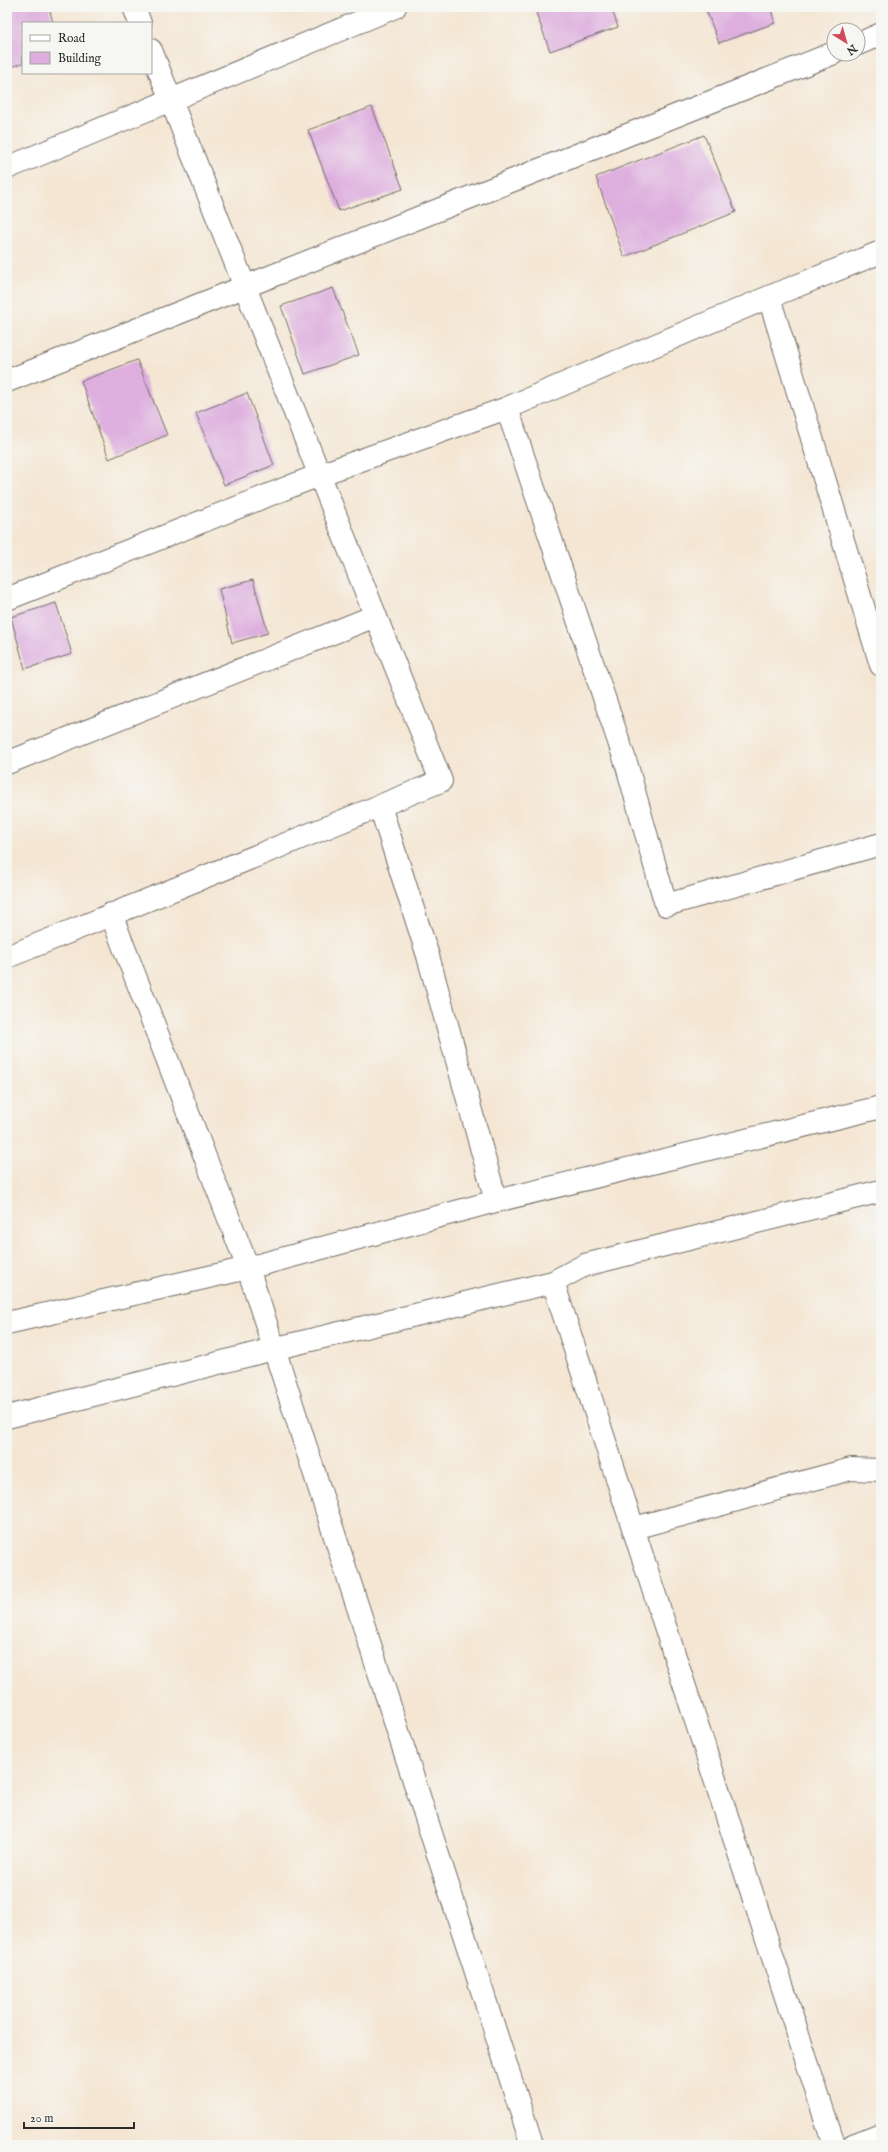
<svg xmlns="http://www.w3.org/2000/svg" width="888" height="2152" font-family="'IM FELL English',serif">
<rect width="100%" height="100%" fill="#f6f6f2"/>
<filter id="ink" filterUnits="userSpaceOnUse"><feTurbulence type="fractalNoise" baseFrequency=".025" numOctaves="2"/><feDisplacementMap in="SourceGraphic" scale="8" xChannelSelector="R" yChannelSelector="G"/><feConvolveMatrix kernelMatrix="1 2 1 2 8 2 1 2 1" color-interpolation-filters="sRGB"/></filter>
<filter id="wash" filterUnits="userSpaceOnUse"><feTurbulence type="fractalNoise" baseFrequency=".012" numOctaves="4" result="noise"/><feDisplacementMap in="SourceGraphic" scale="16" xChannelSelector="R" yChannelSelector="G"/><feGaussianBlur stdDeviation="0.9" result="paint"/><feColorMatrix in="noise" values="0 0 0 0 0 0 0 0 0 0 0 0 0 0 0 0 0 1.4 0 .05"/><feComposite in="paint" operator="in"/></filter>
<g filter="url(#wash)">
<rect width="100%" height="100%" fill="#f4e6d3"/>
<g id="blocks">
<path fill="#ddaede" d="M 7,7 L 49,7 L 53,23 L 23,23 L 23,63 L 7,68 Z
M 534,7 L 611,7 L 618,27 L 550,51 Z
M 705,7 L 770,7 L 775,23 L 719,43 Z
M 372,107 L 403,189 L 339,211 L 308,130 Z
M 704,135 L 736,212 L 624,257 L 596,177 Z
M 333,288 L 359,355 L 305,374 L 281,306 Z
M 137,360 L 167,435 L 109,459 L 81,381 Z
M 247,393 L 274,465 L 224,485 L 196,413 Z
M 253,580 L 268,633 L 232,643 L 219,589 Z
M 56,603 L 72,654 L 25,669 L 11,617 Z"/>
</g>
</g>
<g filter="url(#ink)">
<use href="#blocks" fill-opacity="0" stroke="#716c66" stroke-width="1"/>
<g fill="none" stroke-linecap="round" stroke-linejoin="round">
<g stroke="#716c66" stroke-width="24">
<path id="minor" d="M 134,7 L 140,23
M 858,44 L 881,34
M 7,168 L 395,7
M 769,297 L 881,665
M 7,381 L 834,53
M 507,408 L 627,766 L 666,905 L 881,844
M 7,599 L 319,475 L 507,408 L 769,297 L 881,252
M 7,763 L 375,616
M 380,806 L 428,956 L 496,1201
M 111,914 L 248,1268 L 532,2145
M 7,957 L 441,781 L 151,50
M 553,1282 L 834,2145
M 7,1323 L 248,1268 L 496,1201 L 881,1107
M 7,1417 L 273,1349 L 553,1282 L 585,1265 L 881,1191
M 634,1528 L 851,1469 L 881,1470
M 853,2145 L 881,2134"/>
</g>
<use href="#minor" stroke="#fff" stroke-width="22"/>
</g>
</g>
<rect width="888" height="2152" fill="none" stroke="#f6f6f2" stroke-width="24"/>
<rect x="22" y="22" width="130" height="52" fill="#f6f6f2" stroke="#a5a5a2"/>
<rect x="30" y="35" width="20" height="6" fill="#ffffff" stroke="#a5a5a2"/>
<text x="58" y="42" font-size="12" fill="#2b2b2b">Road</text>
<rect x="30" y="52" width="20" height="12" fill="#ddaede" stroke="#a5a5a2"/>
<text x="58" y="62" font-size="12" fill="#2b2b2b">Building</text>
<g transform="translate(846 42) rotate(143)"><circle r="19" fill="#f6f6f2" stroke="#a5a5a2"/>
<path d="M0-3L7 15L0 10L-7 15Z" fill="#d1495b"/>
<text y="-6" font-size="11" font-weight="bold" text-anchor="middle" fill="#2b2b2b">N</text>
</g>
<path d="M24 2122v6h110v-6" fill="none" stroke="#2b2b2b" stroke-width="2"/>
<text x="30" y="2122" font-size="12" fill="#2b2b2b" stroke="#f6f6f2" stroke-width="3" paint-order="stroke">20 m</text>
</svg>
